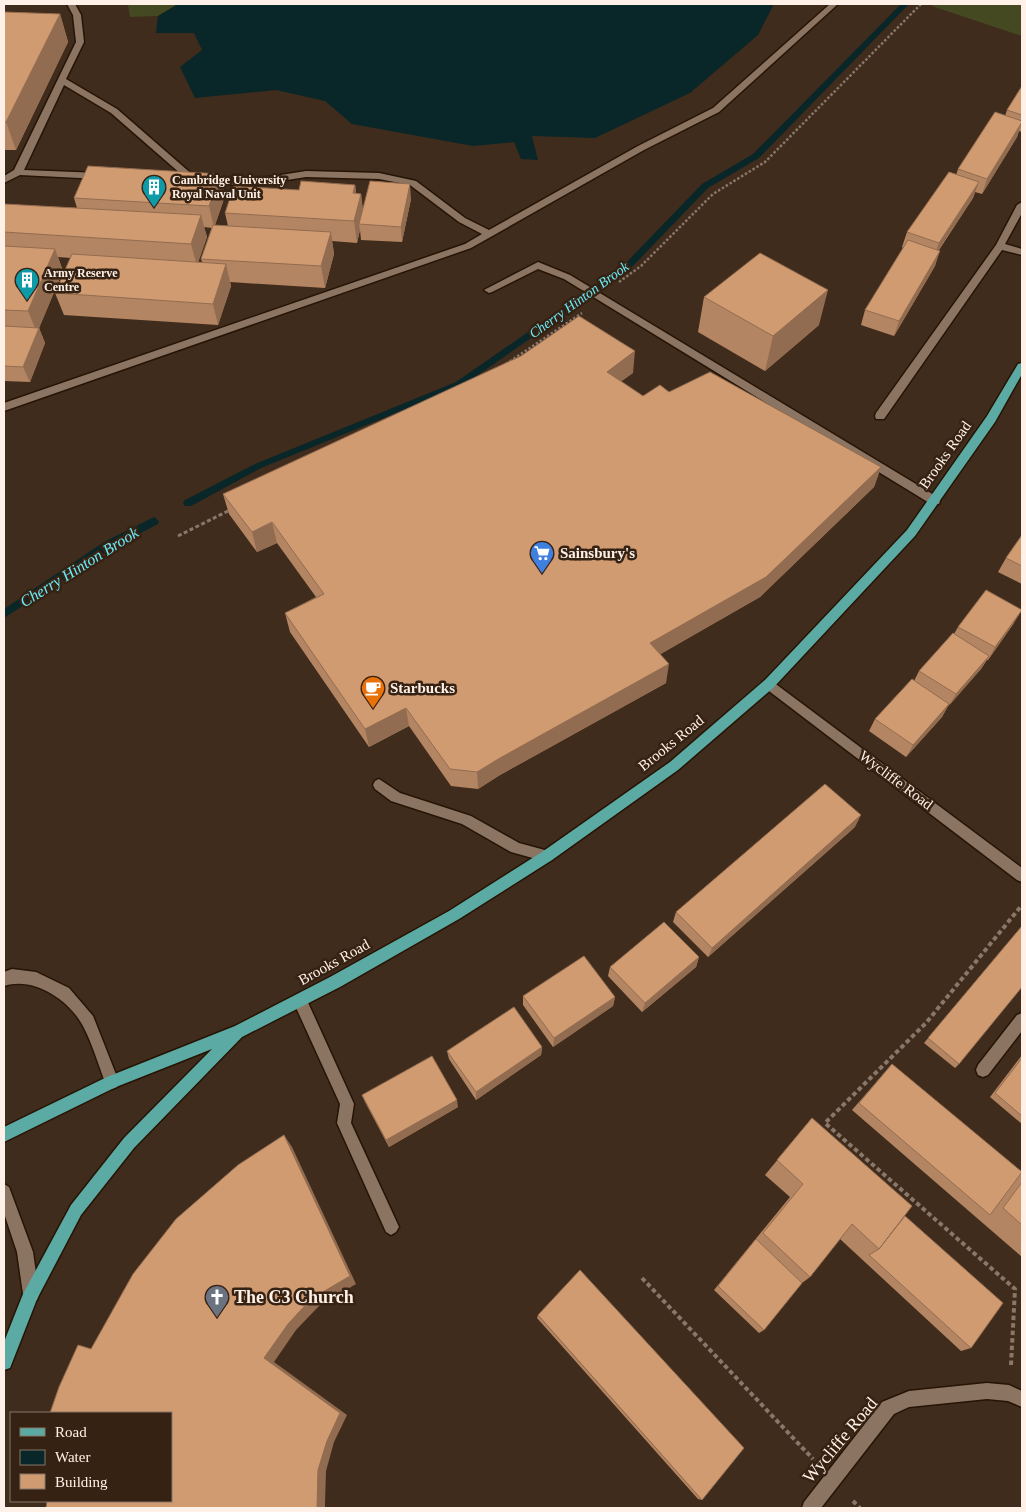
<svg xmlns="http://www.w3.org/2000/svg" width="1026" height="1512" viewBox="0 0 1026 1512" font-family="'Times New Roman',serif">
	<rect width="100%" height="100%" fill="#402c1c"/>
	<!-- green -->
	<path fill="#454922" d="M 128,4 L 178,4 L 158,16 L 130,17 Z
		M 935,4 L 1022,4 L 1022,36 L 932,6 Z"/>
	<!-- water -->
	<path fill="#092629" d="M 178,4 L 774,4 L 758,35 L 690,93 L 595,138 L 532,136 L 538,160 L 521,159 L 514,142 L 473,146 L 352,124 L 325,101 L 276,90 L 195,98 L 180,67 L 202,50 L 194,33 L 156,33 L 158,16 Z"/>
	<g fill="none" stroke-linecap="round" stroke-linejoin="round">
		<!-- stream -->
		<path fill="#092629" fill-rule="evenodd" d="M 901,4 L 909,4 L 759,158 L 708,188 L 629,270 L 462,386 L 261,468 L 191,506 L 185,506 L 183,503 L 185,500 L 255,464 L 456,382 L 623,266 L 702,184 L 753,154 Z
			M 154,517 L 159,521 L 158,524 L 112,548 L 4,618 L 4,609 L 104,542 Z"/>
		<!-- service casing -->
		<g stroke="#261405" stroke-width="3">
			<path id="service" d="M 67,4 L 75,4 L 81,15 L 84,42 L 66,79 L 117,109 L 194,176 L 249,180 L 306,171 L 379,173 L 416,181 L 465,218 L 489,230 L 638,146 L 713,108 L 830,4 L 838,4 L 719,112 L 644,150 L 471,248 L 4,411 L 4,403 L 465,244 L 482,234 L 459,222 L 410,185 L 379,179 L 306,177 L 249,186 L 189,181 L 111,113 L 64,85 L 24,170 L 100,173 L 104,176 L 100,179 L 20,175 L 4,183 L 4,176 L 14,170 L 76,42 L 73,15 Z
				M 538,262 L 570,275 L 939,498 L 940,501 L 939,504 L 931,504 L 564,279 L 538,269 L 492,292 L 489,293 L 484,290 Z
				M 379,779 L 400,793 L 471,816 L 519,843 L 552,852 L 554,856 L 552,860 L 547,862 L 511,852 L 462,824 L 391,801 L 375,789 L 373,785 L 375,781 Z
				M 12,969 L 36,972 L 69,988 L 93,1016 L 119,1082 L 117,1087 L 112,1089 L 107,1087 C 99,1067 93,1045 83,1026 C 69,1000 34,976 4,986 L 4,972 Z
				M 300,994 L 305,996 L 354,1104 L 351,1123 L 399,1227 L 396,1232 L 391,1235 L 386,1232 L 337,1123 L 340,1104 L 293,1001 L 295,996 Z
				M 1022,1013 L 1022,1031 L 988,1075 L 983,1077 L 978,1075 L 976,1070 L 978,1065 L 1017,1015 Z
				M 4,1184 L 9,1187 L 33,1252 L 39,1294 L 37,1300 L 31,1302 L 25,1300 L 23,1294 L 17,1252 L 4,1213 Z"/>
		</g>
		<!-- minor casing -->
		<g stroke="#261405" stroke-width="3">
			<path id="minor" d="M 1022,202 L 1022,213 L 1005,244 L 1022,249 L 1022,255 L 1002,250 L 884,419 L 876,419 L 875,416 L 876,413 L 996,245 L 1017,205 Z
				M 769,679 L 1022,868 L 1022,882 L 1017,880 L 765,688 L 763,684 L 765,680 Z
				M 987,1383 L 1009,1385 L 1022,1391 L 1022,1407 L 1008,1401 L 987,1399 L 909,1407 L 894,1414 L 821,1508 L 802,1508 L 804,1502 L 882,1402 L 909,1391 Z"/>
		</g>
		<!-- primary casing -->
		<g stroke="#261405" stroke-width="3">
			<path id="primary" d="M 1022,363 L 1022,374 L 995,422 L 915,536 L 773,688 L 678,770 L 552,860 L 459,919 L 340,987 L 242,1037 L 134,1148 L 81,1215 L 37,1299 L 10,1368 L 4,1370 L 4,1342 L 23,1294 L 71,1205 L 124,1138 L 212,1049 L 116,1087 L 4,1142 L 4,1127 L 107,1077 L 235,1026 L 330,977 L 449,911 L 542,852 L 670,762 L 765,680 L 907,530 L 987,416 L 1018,364 Z"/>
		</g>
		<!-- path-far2 -->
		<path stroke="#897769" stroke-width="2.5" stroke-dasharray="2.5 2" stroke-linecap="butt" d="M 619,282 L 641,266 L 713,194 L 765,162 L 921,4
			M 506,364 L 582,313"/>
		<!-- path-far1 -->
		<path stroke="#897769" stroke-width="3" stroke-dasharray="4 2.5" stroke-linecap="butt" d="M 178,536 L 232,509"/>
		<!-- path -->
		<path stroke="#897769" stroke-width="4" stroke-dasharray="4.5 3" stroke-linecap="butt" d="M 642,1278 L 813,1459
			M 1011,1365 L 1015,1289 L 825,1123 L 926,1023 L 1022,905
			M 853,1501 L 860,1508"/>
		<!-- service -->
		<use href="#service" fill="#8b7462" fill-rule="evenodd"/>
		<!-- minor -->
		<use href="#minor" fill="#8b7462" fill-rule="evenodd"/>
		<!-- primary -->
		<use href="#primary" fill="#5baba4" fill-rule="evenodd"/>
	</g>
	<!-- wall -->
	<path fill="#b48562" fill-rule="evenodd" d="M 4,12 L 60,14 L 68,42 L 16,150 L 4,150 Z
		M 1022,86 L 1022,132 L 1019,131 L 1017,137 L 982,194 L 975,192 L 973,198 L 939,250 L 935,266 L 894,336 L 861,325 L 865,310 L 903,248 L 902,247 L 907,232 L 956,175 L 958,169 L 1005,116 L 1007,110 Z
		M 220,174 L 225,196 L 215,225 L 228,226 L 225,213 L 299,190 L 355,185 L 356,193 L 361,194 L 363,210 L 411,199 L 402,242 L 361,240 L 360,230 L 357,243 L 332,241 L 334,254 L 325,288 L 230,282 L 231,286 L 218,325 L 64,315 L 55,293 L 71,258 L 58,257 L 63,271 L 39,328 L 45,343 L 30,382 L 4,381 L 4,204 L 77,208 L 74,198 ZM 204,227 L 212,228 L 201,259 L 202,262 L 198,262 L 207,237 Z
		M 704,297 L 819,325 L 765,371 L 698,332 Z
		M 633,373 L 621,381 L 643,396 L 669,392 L 881,467 L 874,487 L 760,597 L 660,654 L 666,683 L 500,775 L 478,789 L 451,786 L 409,726 L 369,747 L 290,632 L 285,613 L 316,597 L 277,543 L 257,552 L 229,514 L 223,494 Z
		M 1022,535 L 1022,584 L 998,572 L 1006,558 Z
		M 1014,623 L 988,660 L 987,660 L 981,669 L 948,706 L 942,717 L 906,757 L 869,731 L 875,719 L 914,681 L 919,671 L 954,634 L 958,627 Z
		M 855,827 L 708,957 L 673,922 L 676,912 Z
		M 1022,926 L 959,1064 L 955,1068 L 924,1043 Z
		M 699,957 L 696,967 L 642,1012 L 608,976 L 610,967 Z
		M 523,996 L 615,997 L 613,1006 L 553,1047 L 523,1005 Z
		M 542,1047 L 541,1055 L 476,1100 L 449,1059 L 447,1051 Z
		M 1022,1055 L 1022,1124 L 990,1097 Z
		M 892,1064 L 1022,1172 L 1022,1257 L 852,1110 Z
		M 362,1095 L 458,1107 L 389,1147 L 365,1102 Z
		M 812,1118 L 905,1216 L 971,1348 L 961,1351 L 840,1239 L 810,1277 L 802,1283 L 764,1330 L 759,1333 L 714,1290 L 790,1197 L 765,1175 Z
		M 538,1315 L 702,1500 L 698,1499 L 537,1318 Z"/>
	<!-- shaded-wall -->
	<path fill="#926c50" d="M 60,14 L 68,42 L 16,150 L 6,122 Z
		M 1022,122 L 1017,137 L 982,194 L 987,179 Z
		M 220,174 L 225,196 L 214,228 L 209,206 Z
		M 979,182 L 973,198 L 933,258 L 939,243 Z
		M 410,184 L 411,199 L 402,242 L 401,227 Z
		M 355,185 L 358,205 L 361,194 L 363,216 L 359,224 L 360,230 L 357,243 L 354,221 L 353,193 Z
		M 201,215 L 207,237 L 197,266 L 191,244 Z
		M 331,232 L 334,254 L 325,288 L 321,266 Z
		M 55,249 L 63,271 L 37,333 L 28,311 Z
		M 940,251 L 935,266 L 894,336 L 899,321 Z
		M 226,264 L 231,286 L 218,325 L 213,304 Z
		M 828,290 L 819,325 L 765,371 L 773,336 Z
		M 39,328 L 45,343 L 30,382 L 23,367 Z
		M 635,351 L 633,373 L 605,393 L 607,372 Z
		M 881,467 L 874,487 L 760,597 L 647,662 L 650,643 Z
		M 272,522 L 277,543 L 257,552 L 252,532 Z
		M 1022,610 L 1014,623 L 988,660 L 995,647 Z
		M 989,656 L 981,669 L 948,707 L 956,694 Z
		M 669,664 L 666,683 L 500,775 L 478,789 L 477,772 L 500,758 Z
		M 949,704 L 942,717 L 906,757 L 913,745 Z
		M 406,708 L 409,726 L 369,747 L 365,729 Z
		M 861,815 L 855,827 L 708,957 L 712,948 Z
		M 699,957 L 696,967 L 642,1012 L 645,1003 Z
		M 615,997 L 613,1006 L 553,1047 L 554,1038 Z
		M 542,1047 L 541,1055 L 476,1100 L 476,1092 Z
		M 457,1100 L 458,1107 L 389,1147 L 386,1140 Z
		M 284,1135 L 292,1147 L 356,1284 L 319,1306 L 296,1330 L 274,1362 L 347,1415 L 334,1442 L 326,1471 L 325,1503 L 325,1508 L 317,1508 L 317,1504 L 318,1470 L 327,1441 L 264,1358 Z"/>
	<!-- building -->
	<path fill="#d19b72" stroke="#926c50" d="M 4,12 L 60,14 L 6,122 L 4,122 Z
		M 1022,86 L 1022,115 L 1007,110 Z
		M 995,112 L 1022,121 L 1022,122 L 987,179 L 958,169 Z
		M 88,166 L 220,174 L 209,206 L 74,198 Z
		M 949,172 L 979,182 L 939,243 L 907,232 Z
		M 301,181 L 355,185 L 353,193 L 361,194 L 354,221 L 225,213 L 234,186 L 299,190 Z
		M 370,181 L 410,184 L 401,227 L 359,224 Z
		M 4,204 L 201,215 L 191,244 L 4,232 Z
		M 213,225 L 331,232 L 321,266 L 201,259 Z
		M 908,240 L 940,251 L 899,321 L 865,310 Z
		M 4,246 L 55,249 L 28,311 L 4,310 Z
		M 760,253 L 828,290 L 773,336 L 704,297 Z
		M 72,254 L 226,264 L 213,304 L 55,293 Z
		M 579,316 L 635,351 L 607,372 L 643,396 L 660,385 L 669,392 L 710,372 L 881,467 L 766,577 L 650,643 L 669,664 L 500,758 L 477,772 L 450,769 L 406,708 L 365,729 L 285,613 L 324,594 L 272,522 L 252,532 L 223,494 L 521,356 Z
		M 4,326 L 39,328 L 23,367 L 4,366 Z
		M 1022,535 L 1022,566 L 1006,558 Z
		M 986,590 L 1022,610 L 995,647 L 958,627 Z
		M 953,633 L 989,656 L 956,694 L 919,671 Z
		M 912,679 L 949,704 L 913,745 L 875,719 Z
		M 825,784 L 861,815 L 712,948 L 676,912 Z
		M 664,922 L 699,957 L 645,1003 L 610,967 Z
		M 1022,926 L 1022,987 L 959,1064 L 928,1038 Z
		M 584,956 L 615,997 L 554,1038 L 523,996 Z
		M 514,1007 L 542,1047 L 476,1092 L 447,1051 Z
		M 432,1056 L 457,1100 L 386,1140 L 362,1095 Z
		M 1022,1058 L 1022,1116 L 995,1093 Z
		M 892,1064 L 1022,1172 L 990,1215 L 859,1103 Z
		M 812,1118 L 912,1206 L 879,1249 L 852,1224 L 810,1277 L 763,1233 L 803,1184 L 777,1160 Z
		M 284,1135 L 350,1276 L 311,1299 L 288,1324 L 264,1358 L 340,1413 L 327,1441 L 318,1470 L 317,1508 L 46,1508 L 47,1501 L 171,1501 L 171,1413 L 50,1413 L 59,1387 L 78,1345 L 91,1349 L 133,1274 L 176,1219 L 238,1165 Z
		M 1022,1182 L 1022,1225 L 1003,1208 Z
		M 905,1216 L 1003,1303 L 971,1348 L 869,1255 L 879,1249 Z
		M 756,1239 L 802,1283 L 764,1330 L 718,1286 Z
		M 580,1270 L 744,1448 L 702,1500 L 538,1315 Z"/>
	<!-- icons -->
	<defs>
		<g id="building-pin" transform="scale(1.25)"><path d="M0 17L-7.5 6A9.5 9.5 0 1 1 7.5 6Z" fill="#0f9aa8" stroke="#362213"/><path d="M-4-6H4V6H1V3H-1V6H-4ZM-2.5-4.3h1.7v1.8h-1.7ZM.8-4.3h1.7v1.8H.8ZM-2.5-1h1.7V.8h-1.7ZM.8-1h1.7V.8H.8Z" fill="#fff"/></g>
		<g id="supermarket-pin" transform="scale(1.25)"><path d="M0 17L-7.5 6A9.5 9.5 0 1 1 7.5 6Z" fill="#3f7fe0" stroke="#362213"/><path d="M-6-5.5h2.5l.6 2H6L4.5 2H-2.5L-4.4-4H-6ZM-1.5 3.2a1.3 1.3 0 1 0 .1 0ZM3 3.2a1.3 1.3 0 1 0 .1 0Z" fill="#fff"/></g>
		<g id="cafe-pin" transform="scale(1.25)"><path d="M0 17L-7.5 6A9.5 9.5 0 1 1 7.5 6Z" fill="#e8710a" stroke="#362213"/><path d="M-5.5-4.5H6V0H3Q3 3.5 0 3.5H-2.5Q-5.5 3.5-5.5 0ZM3-3.2v2h1.7v-2ZM-6 4.5H4V6H-6Z" fill="#fff"/></g>
		<g id="church-pin" transform="scale(1.25)"><path d="M0 17L-7.5 6A9.5 9.5 0 1 1 7.5 6Z" fill="#6b7280" stroke="#362213"/><path d="M-1.2-6h2.4v3.5h3.3v2.4h-3.3V6h-2.4V-.1h-3.3v-2.4h3.3Z" fill="#fff"/></g>
	</defs>
	<g fill-rule="evenodd">
		<use href="#building-pin" x="154" y="187"/>
		<use href="#building-pin" x="27" y="280"/>
		<use href="#supermarket-pin" x="542" y="553"/>
		<use href="#cafe-pin" x="373" y="688"/>
		<use href="#church-pin" x="217" y="1297"/>
	</g>
	<g text-anchor="middle" dominant-baseline="central" stroke-width="5" stroke-linejoin="round" paint-order="stroke">
		<!-- far-poi labels -->
		<g font-size="12" font-weight="bold" fill="#fff1e7" stroke="#362213" text-anchor="start">
			<text x="172" y="180">Cambridge University<tspan x="172" dy="14">Royal Naval Unit</tspan></text>
			<text x="44" y="273">Army Reserve<tspan x="44" dy="14">Centre</tspan></text>
		</g>
		<!-- far-water labels -->
		<g font-size="14" font-style="italic" fill="#6aebf9" stroke="#362213">
			<text transform="translate(579 300) rotate(-36)">Cherry Hinton Brook</text>
		</g>
		<!-- street labels -->
		<g font-size="15" fill="#fff1e7" stroke="#362213">
			<text transform="translate(945 455) rotate(-55)">Brooks Road</text>
			<text transform="translate(671 743) rotate(-39)">Brooks Road</text>
			<text transform="translate(896 780) rotate(37)">Wycliffe Road</text>
			<text transform="translate(334 962) rotate(-29)">Brooks Road</text>
		</g>
		<!-- poi labels -->
		<g font-size="15" font-weight="bold" fill="#fff1e7" stroke="#362213" text-anchor="start">
			<text x="560" y="553">Sainsbury's</text>
			<text x="390" y="688">Starbucks</text>
		</g>
		<!-- water labels -->
		<g font-size="16" font-style="italic" fill="#6aebf9" stroke="#362213">
			<text transform="translate(79 567) rotate(-32)">Cherry Hinton Brook</text>
		</g>
		<!-- near-poi labels -->
		<g font-size="18" font-weight="bold" fill="#fff1e7" stroke="#362213" text-anchor="start">
			<text x="234" y="1297">The C3 Church</text>
		</g>
		<!-- near-street labels -->
		<g font-size="18" fill="#fff1e7" stroke="#362213">
			<text transform="translate(840 1440) rotate(-50)">Wycliffe Road</text>
		</g>
	</g>
	<!-- border -->
	<rect width="1026" height="1512" fill="none" stroke="#fff1e7" stroke-width="10"/>
	<!-- legend -->
	<rect x="10" y="1412" width="162" height="90" fill="#362213" stroke="#867568"/>
	<rect x="20" y="1428" width="25" height="8" fill="#5baba4" stroke="#867568"/>
	<text x="55" y="1437" font-size="15" fill="#fff1e7">Road</text>
	<rect x="20" y="1450" width="25" height="15" fill="#092629" stroke="#867568"/>
	<text x="55" y="1462" font-size="15" fill="#fff1e7">Water</text>
	<rect x="20" y="1474" width="25" height="15" fill="#d19b72" stroke="#867568"/>
	<text x="55" y="1487" font-size="15" fill="#fff1e7">Building</text>
</svg>
